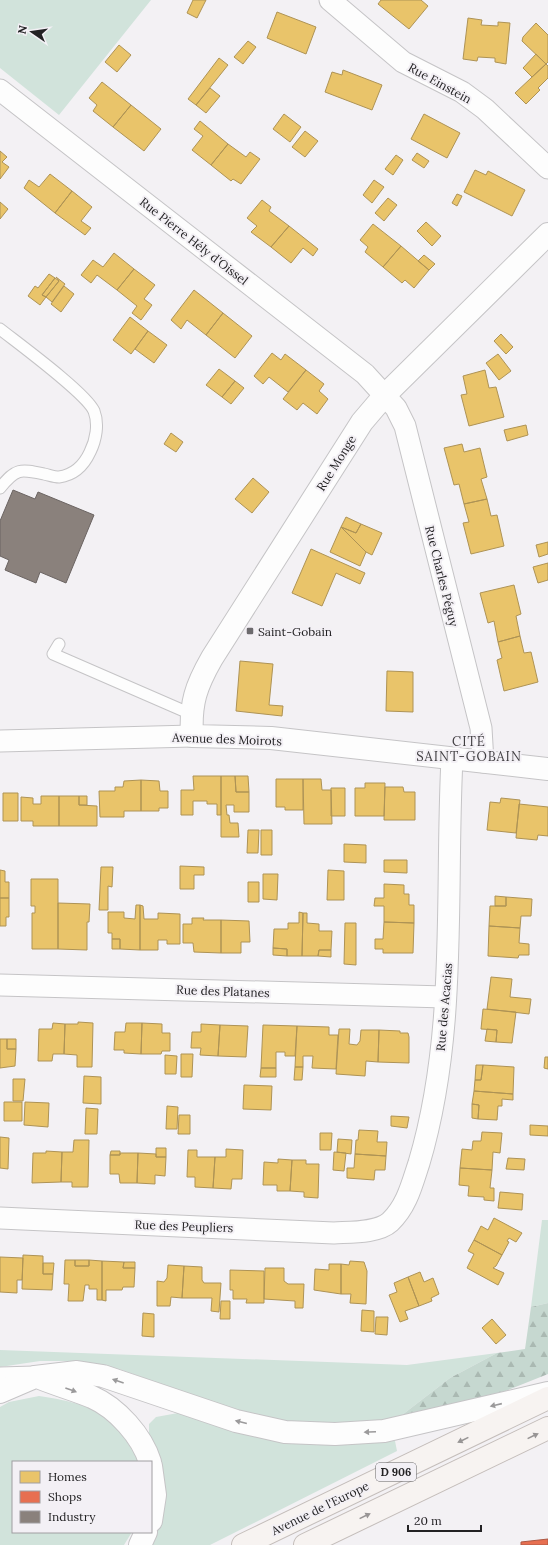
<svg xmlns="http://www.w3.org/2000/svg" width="548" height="1545" viewBox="0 0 548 1545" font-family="Lora,serif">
	<defs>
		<pattern id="forest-firs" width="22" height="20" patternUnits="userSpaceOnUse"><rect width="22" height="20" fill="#c6d8d0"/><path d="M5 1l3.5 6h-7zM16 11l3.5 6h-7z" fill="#aab9b2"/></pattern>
	</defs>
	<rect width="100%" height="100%" fill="#f3f1f4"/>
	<!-- grass -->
	<path fill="#d1e3db" d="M 0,0 L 151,0 L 59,115 L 0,68 Z
		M 542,1220 L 548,1220 L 548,1303 L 531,1307 Z
		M 0,1350 L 407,1365 L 497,1353 L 450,1378 L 393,1422 L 298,1425 L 232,1409 L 119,1369 L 70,1361 L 40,1361 L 0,1367 Z
		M 39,1396 C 92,1404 113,1412 139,1462 L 13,1462 L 13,1532 L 132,1532 L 124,1545 L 0,1545 L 0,1407 L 9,1402 Z
		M 178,1413 L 208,1421 L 335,1445 L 395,1441 L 397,1451 L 210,1545 L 147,1545 L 158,1529 L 149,1436 L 149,1424 L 156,1417 Z"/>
	<!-- forest -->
	<path fill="url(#forest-firs)" d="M 548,1303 L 548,1374 L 483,1400 L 393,1422 L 450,1378 L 497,1353 L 525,1349 L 531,1307 Z"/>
	<!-- homes -->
	<path fill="#e9c46a" stroke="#ae9355" d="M 193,0 L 206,0 L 197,18 L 187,13 Z
		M 381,0 L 421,0 L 428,6 L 409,29 L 378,4 Z
		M 277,12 L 316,27 L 306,54 L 267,38 Z
		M 468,18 L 482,20 L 481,25 L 498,26 L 498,22 L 510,23 L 506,64 L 495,62 L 495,58 L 478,57 L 477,61 L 463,59 Z
		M 536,23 L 548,35 L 548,62 L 546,64 L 522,41 L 523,37 Z
		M 248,41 L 256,47 L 243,64 L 234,57 Z
		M 119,45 L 131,55 L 117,72 L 105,62 Z
		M 536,54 L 546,64 L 532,77 L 523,68 Z
		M 219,58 L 228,65 L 196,105 L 188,99 Z
		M 546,64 L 548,66 L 548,78 L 538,88 L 540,90 L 526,104 L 515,93 Z
		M 343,70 L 382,85 L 372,110 L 325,92 L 332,72 L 342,75 Z
		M 102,82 L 131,105 L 113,127 L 93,111 L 97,105 L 89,98 Z
		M 210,88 L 220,96 L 206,113 L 196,105 Z
		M 131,105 L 161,129 L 144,151 L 113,127 Z
		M 284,114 L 301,127 L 290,142 L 273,129 Z
		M 424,114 L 460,133 L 447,158 L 411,139 Z
		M 200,121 L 228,144 L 211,165 L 192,150 L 203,136 L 194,129 Z
		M 305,131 L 318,141 L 305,157 L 292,147 Z
		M 228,144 L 246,157 L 250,152 L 260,159 L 241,184 L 233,179 L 231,181 L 211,165 Z
		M 0,151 L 7,157 L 2,162 L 9,167 L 0,179 Z
		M 417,153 L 429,161 L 424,168 L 412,160 Z
		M 396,155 L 403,160 L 393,175 L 385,169 Z
		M 475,170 L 486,175 L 488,171 L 525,190 L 512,216 L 464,192 Z
		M 50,174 L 72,191 L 55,213 L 24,188 L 29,180 L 39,187 Z
		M 374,180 L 384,187 L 372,203 L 363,195 Z
		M 72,191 L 92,207 L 81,221 L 91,228 L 85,235 L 55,213 Z
		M 457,194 L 462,196 L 457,206 L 452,203 Z
		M 388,198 L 397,205 L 384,221 L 375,213 Z
		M 262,200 L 271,207 L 269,211 L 289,226 L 271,247 L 251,232 L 257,226 L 247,218 Z
		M 0,202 L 8,209 L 0,219 Z
		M 426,222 L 441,236 L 432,246 L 417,231 Z
		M 373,224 L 401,246 L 383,267 L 365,252 L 368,247 L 360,240 Z
		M 289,226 L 318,249 L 313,256 L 303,248 L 291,263 L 271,247 Z
		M 401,246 L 429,270 L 414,288 L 405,280 L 402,283 L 383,267 Z
		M 114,253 L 134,269 L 117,290 L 97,275 L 91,283 L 81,275 L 93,260 L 103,267 Z
		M 424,255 L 435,264 L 429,270 L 418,261 Z
		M 134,269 L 155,285 L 144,299 L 152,305 L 141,320 L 132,313 L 137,306 L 117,290 Z
		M 49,274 L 55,278 L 42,295 L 46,297 L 40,305 L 28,296 L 35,286 L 38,288 Z
		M 56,277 L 65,284 L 52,302 L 46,297 L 59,281 Z
		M 55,278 L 59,281 L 46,297 L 42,295 Z
		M 64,286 L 74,294 L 61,312 L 51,304 Z
		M 194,290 L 223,313 L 206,335 L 187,320 L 181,329 L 171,320 Z
		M 223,313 L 252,336 L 235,358 L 206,335 Z
		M 130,317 L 148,331 L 131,354 L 113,340 Z
		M 148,331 L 167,345 L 154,363 L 135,349 Z
		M 501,334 L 513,347 L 506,354 L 494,341 Z
		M 272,353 L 281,360 L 285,354 L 306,370 L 288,392 L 269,377 L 263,384 L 254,376 Z
		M 498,354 L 511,371 L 499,380 L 486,363 Z
		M 219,369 L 235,381 L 222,397 L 206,385 Z
		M 306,370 L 324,384 L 319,391 L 328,399 L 317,414 L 303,403 L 297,410 L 283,399 Z
		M 485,370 L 489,388 L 496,387 L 504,417 L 469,426 L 461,395 L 467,394 L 463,376 Z
		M 235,381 L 244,388 L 231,404 L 222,397 Z
		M 526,425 L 528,435 L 507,441 L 504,430 Z
		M 171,433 L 183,442 L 176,452 L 164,444 Z
		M 462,444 L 464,452 L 480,448 L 487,477 L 481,479 L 487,499 L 464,504 L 459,484 L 454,485 L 444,448 Z
		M 253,478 L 269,492 L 252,513 L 235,499 Z
		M 487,499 L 491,516 L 497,515 L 504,546 L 471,554 L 463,523 L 469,522 L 464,504 Z
		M 346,517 L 361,524 L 356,533 L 341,527 Z
		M 361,524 L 382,533 L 372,555 L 366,552 L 341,527 L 356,533 Z
		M 341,527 L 366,552 L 360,566 L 330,552 Z
		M 548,542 L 548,554 L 539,557 L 536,545 Z
		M 311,549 L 365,573 L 360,584 L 336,573 L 322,606 L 292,593 Z
		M 548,563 L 548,580 L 538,583 L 533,567 Z
		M 514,585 L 521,614 L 516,616 L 520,636 L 498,642 L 494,621 L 488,623 L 480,593 Z
		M 520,636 L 524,653 L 531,652 L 538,682 L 504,691 L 497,660 L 502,658 L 498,642 Z
		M 240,661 L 273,664 L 269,705 L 283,706 L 282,716 L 236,711 Z
		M 387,671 L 413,672 L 413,712 L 386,711 Z
		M 193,776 L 221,776 L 221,815 L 217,815 L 217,804 L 207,804 L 207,801 L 193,801 L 193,815 L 181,815 L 181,790 L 194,790 Z
		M 221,776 L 235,776 L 236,792 L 249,792 L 249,812 L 234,812 L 234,805 L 226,805 L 227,815 L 229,815 L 230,823 L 238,823 L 239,837 L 221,837 Z
		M 235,776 L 248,776 L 249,792 L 236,792 Z
		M 276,779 L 303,779 L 303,810 L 285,810 L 285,807 L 276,807 Z
		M 303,779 L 321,779 L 322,790 L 331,790 L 332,824 L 304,824 Z
		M 141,780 L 141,811 L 124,811 L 124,817 L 100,817 L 99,791 L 115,791 L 115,787 L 123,787 L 124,781 Z
		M 141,780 L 159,781 L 160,791 L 168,791 L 168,808 L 159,808 L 159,811 L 141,811 Z
		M 365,783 L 385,783 L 384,816 L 355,816 L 355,788 L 365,788 Z
		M 385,787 L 403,787 L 404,792 L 415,792 L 415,820 L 384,820 Z
		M 331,788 L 345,788 L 345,816 L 331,816 Z
		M 3,793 L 18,793 L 18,821 L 3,821 Z
		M 41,796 L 59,796 L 59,826 L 33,826 L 33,821 L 21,821 L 21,797 L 33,798 L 33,804 L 41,804 Z
		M 59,796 L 79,796 L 79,805 L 97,806 L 97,826 L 59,826 Z
		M 79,796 L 87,796 L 87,805 L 79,805 Z
		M 501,798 L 520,800 L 516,833 L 487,830 L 490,802 L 500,803 Z
		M 519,804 L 548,807 L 548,836 L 538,835 L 537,840 L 516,838 Z
		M 248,830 L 259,830 L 258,853 L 247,853 Z
		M 261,830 L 272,830 L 272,855 L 261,855 Z
		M 344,844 L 366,845 L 366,863 L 344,862 Z
		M 384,860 L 407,860 L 407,873 L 384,872 Z
		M 180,866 L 204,867 L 204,875 L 194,875 L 194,889 L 180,889 Z
		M 101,867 L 113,867 L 112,887 L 108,886 L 108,910 L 99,910 Z
		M 0,870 L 5,871 L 5,882 L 9,882 L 9,898 L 0,898 Z
		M 328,870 L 344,871 L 344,900 L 327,900 Z
		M 263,874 L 278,874 L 277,900 L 263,899 Z
		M 31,879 L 58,879 L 58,949 L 32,949 L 32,913 L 35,913 L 35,906 L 31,906 Z
		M 248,882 L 259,882 L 259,902 L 248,902 Z
		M 384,884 L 404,885 L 404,894 L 409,894 L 409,905 L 414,905 L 414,923 L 384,922 L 384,906 L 374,906 L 375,898 L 384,898 Z
		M 495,896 L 506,897 L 506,906 L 495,906 Z
		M 506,897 L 532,899 L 531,916 L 521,916 L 520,928 L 489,926 L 490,906 L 506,906 Z
		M 0,898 L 9,898 L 9,917 L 6,917 L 6,926 L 0,926 Z
		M 58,903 L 90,904 L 89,922 L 87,922 L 87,950 L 58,949 Z
		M 136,905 L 140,905 L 140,950 L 120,949 L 120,939 L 112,939 L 112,933 L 108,933 L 108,912 L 124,912 L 124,918 L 135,919 Z
		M 140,905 L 143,906 L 144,919 L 158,919 L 158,913 L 180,914 L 180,944 L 167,944 L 167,940 L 158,940 L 158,950 L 140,950 Z
		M 299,912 L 303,913 L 302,956 L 287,956 L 287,949 L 273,948 L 274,929 L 288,929 L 288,923 L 299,923 Z
		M 303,913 L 307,913 L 307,923 L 319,924 L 319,931 L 332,931 L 331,950 L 319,950 L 318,956 L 302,956 Z
		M 192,918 L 204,918 L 203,920 L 221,920 L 221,953 L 194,952 L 193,943 L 183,943 L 183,924 L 192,924 Z
		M 221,920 L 249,921 L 250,942 L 241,942 L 241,953 L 221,953 Z
		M 384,922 L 414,923 L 413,953 L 383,953 L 383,949 L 375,949 L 375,939 L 383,939 Z
		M 345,923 L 356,923 L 356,965 L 344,964 Z
		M 489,926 L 520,928 L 519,943 L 529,944 L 529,955 L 519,955 L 518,958 L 488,956 Z
		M 112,939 L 120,939 L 120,949 L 112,949 Z
		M 273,948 L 287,949 L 287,956 L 273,955 Z
		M 319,950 L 331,950 L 331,957 L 318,956 Z
		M 491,977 L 512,979 L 510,997 L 531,999 L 529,1014 L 487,1009 Z
		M 483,1009 L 516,1012 L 512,1043 L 496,1042 L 497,1030 L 481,1029 Z
		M 78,1022 L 93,1023 L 92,1067 L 77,1067 L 77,1055 L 64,1054 L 65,1024 L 78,1024 Z
		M 53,1023 L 65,1024 L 64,1054 L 53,1054 L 52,1061 L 38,1061 L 39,1029 L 52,1029 Z
		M 126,1023 L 142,1023 L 141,1054 L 124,1053 L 124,1050 L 114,1050 L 115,1032 L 125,1032 Z
		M 142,1023 L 162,1024 L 162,1033 L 170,1033 L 170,1051 L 162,1051 L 161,1054 L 141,1054 Z
		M 201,1024 L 220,1025 L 218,1056 L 200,1055 L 201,1048 L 191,1048 L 192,1032 L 201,1032 Z
		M 220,1025 L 248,1026 L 246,1057 L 218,1056 Z
		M 263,1025 L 297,1026 L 295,1056 L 285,1056 L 285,1052 L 276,1052 L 276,1068 L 261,1068 Z
		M 297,1026 L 329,1027 L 329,1035 L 338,1035 L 336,1069 L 312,1068 L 313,1056 L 303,1056 L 303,1067 L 295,1067 Z
		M 339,1029 L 350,1029 L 349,1044 L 357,1045 L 360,1041 L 361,1030 L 379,1030 L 378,1062 L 366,1061 L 365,1076 L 336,1074 Z
		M 487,1029 L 497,1030 L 496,1042 L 485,1041 Z
		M 379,1030 L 400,1031 L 400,1033 L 408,1033 L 409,1037 L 409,1063 L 378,1062 Z
		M 0,1039 L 7,1039 L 7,1049 L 16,1049 L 15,1066 L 0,1068 Z
		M 7,1039 L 16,1039 L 16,1049 L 7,1049 Z
		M 181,1054 L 193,1054 L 192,1077 L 181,1077 Z
		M 165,1055 L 177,1056 L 176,1074 L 165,1074 Z
		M 545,1057 L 548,1057 L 548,1069 L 544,1068 Z
		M 476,1065 L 483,1065 L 481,1080 L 475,1080 Z
		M 483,1065 L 514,1067 L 513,1094 L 474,1091 L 475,1080 L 481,1080 Z
		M 295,1067 L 303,1067 L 302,1080 L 294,1080 Z
		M 261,1068 L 276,1068 L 276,1077 L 260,1077 Z
		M 84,1076 L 101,1077 L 101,1104 L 83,1103 Z
		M 13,1079 L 25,1079 L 23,1101 L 13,1101 Z
		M 244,1085 L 272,1086 L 271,1110 L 243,1109 Z
		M 474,1091 L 513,1094 L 513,1100 L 502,1099 L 502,1106 L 498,1106 L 497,1120 L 478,1119 L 479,1105 L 472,1104 Z
		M 4,1102 L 22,1102 L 22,1121 L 4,1121 Z
		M 25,1102 L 49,1103 L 48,1127 L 24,1125 Z
		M 472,1104 L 479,1105 L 478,1119 L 472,1118 Z
		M 167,1106 L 178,1107 L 177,1129 L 166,1129 Z
		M 86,1108 L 98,1109 L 97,1134 L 85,1134 Z
		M 179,1115 L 190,1115 L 190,1134 L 178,1134 Z
		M 391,1116 L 409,1117 L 407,1128 L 391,1126 Z
		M 530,1125 L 548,1126 L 548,1136 L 530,1135 Z
		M 359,1130 L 378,1131 L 377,1142 L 387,1142 L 386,1156 L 355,1154 L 356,1140 L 358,1140 Z
		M 482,1132 L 502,1133 L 500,1153 L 493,1152 L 492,1170 L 460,1168 L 462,1149 L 472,1150 L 473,1141 L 481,1141 Z
		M 320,1133 L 332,1133 L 331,1150 L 320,1150 Z
		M 0,1137 L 9,1138 L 8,1169 L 0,1168 Z
		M 338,1139 L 352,1140 L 351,1154 L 337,1152 Z
		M 74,1140 L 89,1140 L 88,1187 L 72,1187 L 72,1182 L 61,1182 L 62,1152 L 73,1152 Z
		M 156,1148 L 166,1148 L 166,1157 L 156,1157 Z
		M 226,1149 L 243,1150 L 242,1179 L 232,1179 L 231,1189 L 213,1188 L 215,1157 L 226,1157 Z
		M 188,1150 L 197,1150 L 197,1157 L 215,1157 L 213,1188 L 195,1187 L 195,1177 L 187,1177 Z
		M 46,1151 L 62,1152 L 61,1182 L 32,1183 L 33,1153 L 46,1153 Z
		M 111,1151 L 120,1151 L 120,1155 L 110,1155 Z
		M 334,1152 L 346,1153 L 344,1171 L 333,1170 Z
		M 120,1153 L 138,1153 L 137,1183 L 120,1183 L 119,1174 L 110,1174 L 110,1155 L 120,1155 Z
		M 138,1153 L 156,1154 L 156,1157 L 166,1157 L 165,1176 L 155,1175 L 155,1184 L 137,1183 Z
		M 355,1154 L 386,1156 L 385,1170 L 375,1170 L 374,1180 L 347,1178 L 347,1168 L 354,1168 Z
		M 508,1158 L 525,1159 L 524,1170 L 506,1169 Z
		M 278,1159 L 292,1160 L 290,1191 L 277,1191 L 277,1185 L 263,1185 L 264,1162 L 278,1163 Z
		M 292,1160 L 306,1160 L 306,1164 L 319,1164 L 318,1198 L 304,1197 L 304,1192 L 290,1191 Z
		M 460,1168 L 492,1170 L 490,1188 L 494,1188 L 494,1201 L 484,1200 L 484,1197 L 468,1196 L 469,1186 L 459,1185 Z
		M 500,1192 L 523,1194 L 522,1210 L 498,1208 Z
		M 494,1218 L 522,1233 L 516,1242 L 509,1238 L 507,1241 L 509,1242 L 502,1255 L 474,1240 L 481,1226 L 488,1230 Z
		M 474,1240 L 502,1255 L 496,1266 L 493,1268 L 504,1273 L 498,1285 L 467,1268 L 474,1254 L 468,1251 Z
		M 23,1255 L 43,1256 L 43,1274 L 53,1274 L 52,1290 L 22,1289 Z
		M 0,1257 L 23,1258 L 22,1280 L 17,1280 L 17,1293 L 0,1292 Z
		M 65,1260 L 75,1260 L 75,1266 L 89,1266 L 89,1260 L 102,1261 L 102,1300 L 97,1300 L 97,1289 L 89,1289 L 89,1285 L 85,1285 L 83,1301 L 68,1301 L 69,1284 L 64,1284 Z
		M 75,1260 L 89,1260 L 89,1266 L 75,1266 Z
		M 102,1261 L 124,1262 L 123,1268 L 135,1268 L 134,1287 L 123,1287 L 122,1290 L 106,1290 L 106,1301 L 102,1300 Z
		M 350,1261 L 364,1262 L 367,1271 L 366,1304 L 350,1303 L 351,1294 L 341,1294 L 341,1264 L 349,1265 Z
		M 124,1262 L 135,1262 L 135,1268 L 123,1268 Z
		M 43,1263 L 54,1263 L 53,1274 L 43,1274 Z
		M 329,1264 L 341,1264 L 341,1294 L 314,1290 L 315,1269 L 329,1270 Z
		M 168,1265 L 184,1266 L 182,1298 L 171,1297 L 170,1306 L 157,1306 L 157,1281 L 164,1282 L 167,1278 Z
		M 184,1266 L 202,1267 L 202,1280 L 204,1283 L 221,1283 L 219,1312 L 211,1311 L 212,1298 L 182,1298 Z
		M 265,1268 L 284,1268 L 284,1281 L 288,1284 L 304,1284 L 303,1308 L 295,1308 L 295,1301 L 264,1299 Z
		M 230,1270 L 264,1271 L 264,1303 L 246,1303 L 247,1299 L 233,1299 L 233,1290 L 230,1290 Z
		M 420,1272 L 424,1282 L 433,1278 L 439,1294 L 431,1298 L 432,1301 L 419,1306 L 408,1277 Z
		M 408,1277 L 419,1306 L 405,1311 L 408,1319 L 400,1322 L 389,1295 L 397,1292 L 394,1283 Z
		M 221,1301 L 230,1301 L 230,1319 L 220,1319 Z
		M 362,1310 L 374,1311 L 374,1332 L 361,1331 Z
		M 143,1313 L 154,1314 L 154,1337 L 142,1336 Z
		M 376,1317 L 388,1317 L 387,1335 L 375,1334 Z
		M 492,1319 L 506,1335 L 496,1344 L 482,1328 Z"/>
	<!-- shops -->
	<path fill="#e76f51" stroke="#ac5844" d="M 548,1539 L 548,1545 L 521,1545 L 521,1542 Z"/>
	<!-- industry -->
	<path fill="#8a817c" stroke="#6b6462" d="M 13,490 L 35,499 L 38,492 L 94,515 L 66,583 L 40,572 L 36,583 L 5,570 L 9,560 L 0,556 L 0,521 Z"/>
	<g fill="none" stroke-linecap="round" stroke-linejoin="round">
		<!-- lane casing -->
		<g stroke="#c5c4c6" stroke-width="13">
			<path id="lane" d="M 0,329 C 19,344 86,393 94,411 C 99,424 96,440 90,452 C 84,465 74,475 59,477 C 54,477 49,475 44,474 C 20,469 16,468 0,488
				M 59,644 L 53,654 L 191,714"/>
		</g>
		<!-- street casing -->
		<g stroke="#c5c4c6" stroke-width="23">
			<path id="street" d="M 330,0 L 403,62 L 462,92 L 485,109 L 548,168
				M 0,90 L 365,374 L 396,408 L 405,426 L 481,728 L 483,762
				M 0,741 L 192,736
				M 0,985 L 445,997
				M 0,1218 L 334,1233 C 350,1232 378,1233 390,1222 C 407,1206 412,1184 419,1163 C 458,1032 445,894 452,759
				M 0,1378 L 34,1377"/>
		</g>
		<!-- secondary casing -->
		<g stroke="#c5c4c6" stroke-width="24">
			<path id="secondary" d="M 548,234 L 385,395 L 362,422 L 212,658 C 196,686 190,703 192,736 L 271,738 L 548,769
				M 40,1378 C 57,1385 75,1390 92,1397 C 117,1408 142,1436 150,1462
				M 0,1392 L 35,1377 L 77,1372 L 103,1376 L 236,1421 L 285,1432 L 335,1434 L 384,1431 L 548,1393
				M 151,1466 L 155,1495 L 151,1521
				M 140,1545 L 146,1532"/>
		</g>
		<!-- primary casing -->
		<g stroke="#c4bdba" stroke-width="24">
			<path id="primary" d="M 243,1545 L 548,1398
				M 305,1545 L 548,1428"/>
		</g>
		<!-- lane -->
		<use href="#lane" stroke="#fdfdfd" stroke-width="11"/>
		<!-- street -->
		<use href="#street" stroke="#fdfdfd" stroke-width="21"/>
		<!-- secondary -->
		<use href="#secondary" stroke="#fdfdfd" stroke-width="22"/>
		<!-- primary -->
		<use href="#primary" stroke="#f7f3f1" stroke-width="22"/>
	</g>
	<!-- one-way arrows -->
	<defs><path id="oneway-solid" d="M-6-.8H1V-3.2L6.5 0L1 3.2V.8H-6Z"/></defs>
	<g fill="#9b9a9b">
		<use href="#oneway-solid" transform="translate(118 1381) rotate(-161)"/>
		<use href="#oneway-solid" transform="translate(71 1390) rotate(20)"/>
		<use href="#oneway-solid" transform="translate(496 1405) rotate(167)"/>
		<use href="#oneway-solid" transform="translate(241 1422) rotate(-166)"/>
		<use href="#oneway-solid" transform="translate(370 1432) rotate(177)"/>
	</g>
	<g fill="#989595">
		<use href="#oneway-solid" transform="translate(533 1436) rotate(-26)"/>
		<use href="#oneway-solid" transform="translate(463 1440) rotate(154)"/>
		<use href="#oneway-solid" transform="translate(365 1516) rotate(-26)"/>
	</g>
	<!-- markers -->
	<rect fill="#6c6a6d" stroke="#f3f0f5" stroke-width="1.5" x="246" y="627" width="8" height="8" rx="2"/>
	<g text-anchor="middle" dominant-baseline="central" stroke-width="4" stroke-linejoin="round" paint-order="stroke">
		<!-- shield labels -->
		<rect fill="#f3f0f5" stroke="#616063" stroke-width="1" x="376" y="1463" width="40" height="18" rx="3"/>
		<g font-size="11" font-weight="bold" fill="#232224">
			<text x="396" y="1472">D 906</text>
		</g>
		<!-- street labels -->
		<g font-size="12" fill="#232224" stroke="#f3f0f5">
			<text transform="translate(440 83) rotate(29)">Rue Einstein</text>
			<text transform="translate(194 241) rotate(38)">Rue Pierre Hély d'Oissel</text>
			<text transform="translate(336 463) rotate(-58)">Rue Monge</text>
			<text transform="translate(442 576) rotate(76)">Rue Charles Péguy</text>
			<text transform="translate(227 739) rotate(2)">Avenue des Moirots</text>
			<text transform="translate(223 991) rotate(2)">Rue des Platanes</text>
			<text transform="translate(444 1007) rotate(-85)">Rue des Acacias</text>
			<text transform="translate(184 1226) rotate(2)">Rue des Peupliers</text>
			<text transform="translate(320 1508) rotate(-26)">Avenue de l'Europe</text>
		</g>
		<!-- poi labels -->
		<g font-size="12" fill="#232224" stroke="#f3f0f5" text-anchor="start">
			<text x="258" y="631">Saint-Gobain</text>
		</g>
		<!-- neighbourhood labels -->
		<g font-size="13" letter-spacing="1" fill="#403e41" stroke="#f3f0f5">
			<text x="469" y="741">CITÉ<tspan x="469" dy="15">SAINT-GOBAIN</tspan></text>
		</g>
	</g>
	<!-- legend -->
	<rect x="12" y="1461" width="140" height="72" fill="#f3f0f5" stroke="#a09ea1"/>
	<rect x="20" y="1471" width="20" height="12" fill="#e9c46a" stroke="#a09ea1"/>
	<text x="48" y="1481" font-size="12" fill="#232224">Homes</text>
	<rect x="20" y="1491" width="20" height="12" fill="#e76f51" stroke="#a09ea1"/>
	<text x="48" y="1501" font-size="12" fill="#232224">Shops</text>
	<rect x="20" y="1511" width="20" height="12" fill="#8a817c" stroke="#a09ea1"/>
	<text x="48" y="1521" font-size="12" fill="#232224">Industry</text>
	<!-- north arrow -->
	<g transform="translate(32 32) rotate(283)" stroke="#f3f0f5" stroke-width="3" paint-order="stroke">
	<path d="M0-3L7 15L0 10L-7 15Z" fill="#232224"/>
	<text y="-6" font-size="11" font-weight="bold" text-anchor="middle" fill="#232224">N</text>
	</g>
	<!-- scale -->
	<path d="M408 1525v6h73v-6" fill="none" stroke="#232224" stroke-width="2"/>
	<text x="414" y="1525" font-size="12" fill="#232224" stroke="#f3f0f5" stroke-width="3" paint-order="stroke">20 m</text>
</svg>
